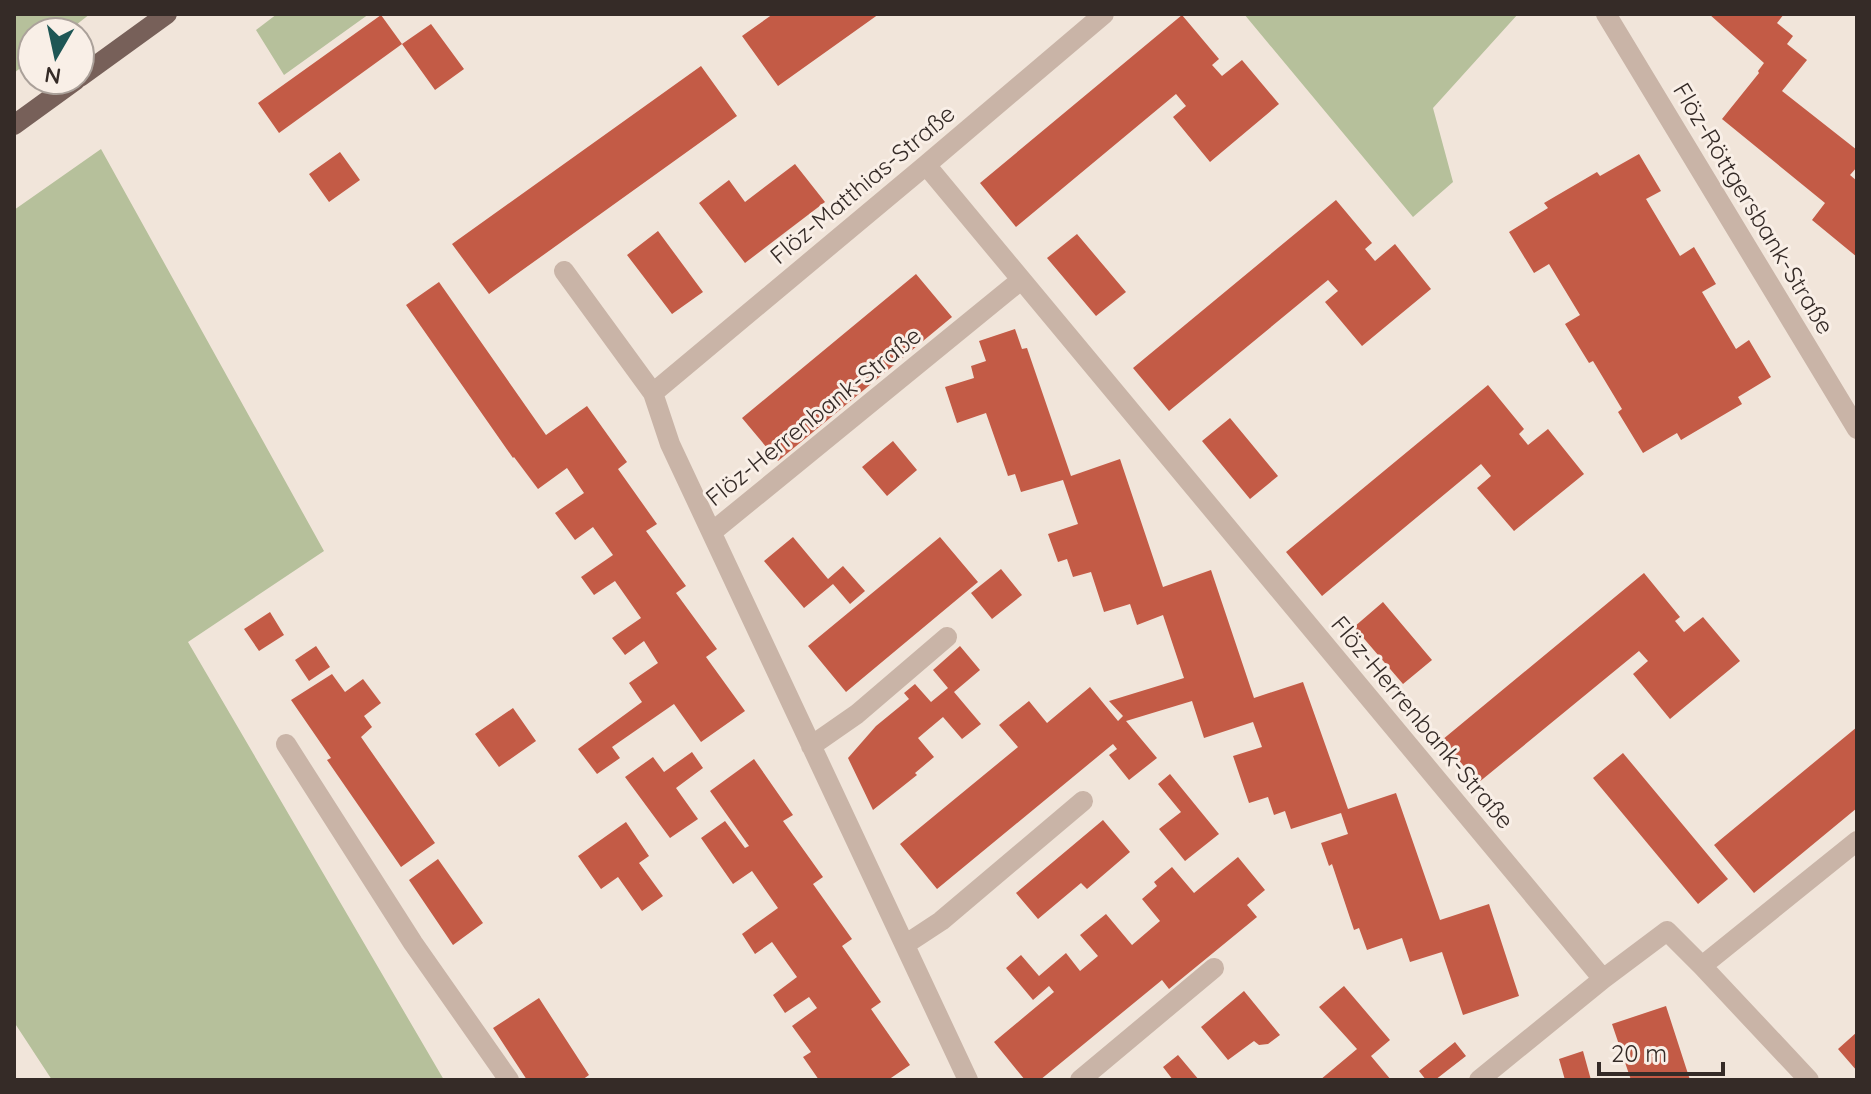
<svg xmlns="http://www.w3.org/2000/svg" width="1871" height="1094" viewBox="0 0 1871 1094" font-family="Quicksand,sans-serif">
	<rect width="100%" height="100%" fill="#f1e5da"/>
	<!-- green -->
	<path fill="#b6c09b" d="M 14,14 L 90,14 L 67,32 L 32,32 L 32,59 L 14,73 Z
		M 277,14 L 369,14 L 284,75 L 256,30 Z
		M 1244,14 L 1518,14 L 1433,108 L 1453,182 L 1413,217 Z
		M 101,149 L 324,551 L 188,642 L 444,1080 L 52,1080 L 14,1022 L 14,210 Z"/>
	<!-- building -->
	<path fill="#c35b46" d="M 773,14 L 879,14 L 778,86 L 742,36 Z
		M 1709,14 L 1784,14 L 1777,23 L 1793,36 L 1787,44 L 1807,60 L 1782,91 L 1857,150 L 1857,167 L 1850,175 L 1857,181 L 1857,257 L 1812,220 L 1825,203 L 1722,119 L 1759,73 L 1758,71 L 1764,63 Z
		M 381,15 L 402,44 L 279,133 L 258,103 Z
		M 1182,15 L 1219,59 L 1212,65 L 1222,76 L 1242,60 L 1279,104 L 1210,162 L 1173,117 L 1186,106 L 1176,94 L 1016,227 L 980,183 Z
		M 431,24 L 464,69 L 435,90 L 402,44 Z
		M 701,66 L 737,116 L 489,294 L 452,244 Z
		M 340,152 L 360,180 L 329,202 L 309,174 Z
		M 1639,154 L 1661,191 L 1646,199 L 1680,256 L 1694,247 L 1716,284 L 1702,292 L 1736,349 L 1749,340 L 1771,377 L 1738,397 L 1742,404 L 1681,440 L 1677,433 L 1643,453 L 1618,412 L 1622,409 L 1593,361 L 1589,363 L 1565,324 L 1580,315 L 1549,264 L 1534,273 L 1509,232 L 1548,208 L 1544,203 L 1597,172 L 1600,176 Z
		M 795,164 L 825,202 L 745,263 L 699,203 L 729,180 L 745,202 Z
		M 1336,200 L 1372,243 L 1365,249 L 1375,261 L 1395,244 L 1431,289 L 1362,346 L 1325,302 L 1338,291 L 1328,280 L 1169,411 L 1133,368 Z
		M 658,231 L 703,292 L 672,314 L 627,255 Z
		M 1077,234 L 1126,292 L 1096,316 L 1047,258 Z
		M 916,274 L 952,317 L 778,461 L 742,418 Z
		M 439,282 L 546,435 L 587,406 L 627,462 L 618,469 L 657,524 L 646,531 L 686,586 L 676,593 L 717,649 L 706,657 L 745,711 L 701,742 L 674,704 L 612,747 L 620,758 L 597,774 L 578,749 L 642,702 L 629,683 L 658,663 L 644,641 L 625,655 L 612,638 L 641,618 L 615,581 L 594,595 L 581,577 L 613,555 L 593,527 L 575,540 L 555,513 L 584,493 L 567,468 L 538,489 L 514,457 L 513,458 L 406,305 Z
		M 1015,329 L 1022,349 L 1027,348 L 1071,476 L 1120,459 L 1163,587 L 1211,570 L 1254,698 L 1303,682 L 1348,809 L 1396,793 L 1440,920 L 1489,904 L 1519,996 L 1463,1015 L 1442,952 L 1410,962 L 1402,938 L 1367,950 L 1359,928 L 1354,930 L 1332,864 L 1329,866 L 1321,843 L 1348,834 L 1341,813 L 1291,829 L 1285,811 L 1274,815 L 1268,797 L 1249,803 L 1233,756 L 1262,747 L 1253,722 L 1204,738 L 1192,701 L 1126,721 L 1157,758 L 1129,780 L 1109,755 L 1117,749 L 1113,744 L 937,889 L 900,844 L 1018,747 L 999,725 L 1029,701 L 1047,723 L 1090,687 L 1118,721 L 1123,716 L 1109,701 L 1184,678 L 1163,615 L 1137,625 L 1130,604 L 1104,612 L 1091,572 L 1073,577 L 1067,559 L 1058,562 L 1048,534 L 1078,524 L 1063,480 L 1021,492 L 1015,474 L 1008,476 L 986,413 L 957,423 L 945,387 L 974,378 L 971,366 L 986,361 L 979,341 Z
		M 1488,385 L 1524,429 L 1519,434 L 1528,445 L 1548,429 L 1584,474 L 1514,531 L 1477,488 L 1491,476 L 1481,464 L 1322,596 L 1286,552 Z
		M 1230,418 L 1278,476 L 1250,499 L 1202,441 Z
		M 893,441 L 917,470 L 887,496 L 862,467 Z
		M 793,537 L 828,579 L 843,566 L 865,591 L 850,604 L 833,584 L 804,608 L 764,561 Z
		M 940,537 L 978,582 L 846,692 L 808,646 Z
		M 1001,569 L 1022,595 L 992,619 L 971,593 Z
		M 1644,573 L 1680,617 L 1675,621 L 1684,632 L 1703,617 L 1740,661 L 1670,719 L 1633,674 L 1648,661 L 1639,651 L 1478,783 L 1442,740 Z
		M 1383,602 L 1432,660 L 1403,684 L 1354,627 Z
		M 270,612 L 284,635 L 259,651 L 244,629 Z
		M 316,646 L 330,667 L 309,681 L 295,660 Z
		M 960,646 L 980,670 L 954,692 L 981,724 L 962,739 L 943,717 L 918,738 L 934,757 L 915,773 L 917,775 L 873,810 L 848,758 L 876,726 L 909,699 L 904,693 L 915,684 L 931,702 L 948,688 L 933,670 Z
		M 332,674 L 345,692 L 363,679 L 381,703 L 364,716 L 372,727 L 361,737 L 435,843 L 401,867 L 327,760 L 331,758 L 291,700 Z
		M 513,708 L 536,741 L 499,767 L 475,734 Z
		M 1857,727 L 1857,808 L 1754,893 L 1714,845 Z
		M 692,752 L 703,768 L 676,788 L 698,819 L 670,838 L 625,777 L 653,757 L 664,772 Z
		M 1623,753 L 1728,879 L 1698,904 L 1593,778 Z
		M 754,759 L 793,815 L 783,821 L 823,877 L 813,884 L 852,939 L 842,946 L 881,1002 L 871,1009 L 910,1065 L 888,1080 L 819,1080 L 803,1057 L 811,1052 L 792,1026 L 817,1008 L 809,997 L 785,1013 L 773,995 L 797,977 L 772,942 L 755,954 L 742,934 L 778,908 L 752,871 L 733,884 L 701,838 L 725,821 L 745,848 L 749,846 L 710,791 Z
		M 1170,774 L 1219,834 L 1185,861 L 1159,829 L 1181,812 L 1158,784 Z
		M 1103,820 L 1130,852 L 1087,889 L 1081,883 L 1038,919 L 1016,893 Z
		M 626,822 L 649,856 L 639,863 L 663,896 L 642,911 L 618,877 L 601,889 L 578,856 Z
		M 1238,857 L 1265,890 L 1247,905 L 1257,917 L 1169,989 L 1162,980 L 1040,1080 L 1025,1080 L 994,1042 L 1054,992 L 1049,986 L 1033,1000 L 1006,968 L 1021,955 L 1039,976 L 1066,953 L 1080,971 L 1098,956 L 1080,935 L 1106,914 L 1132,945 L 1160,921 L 1142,899 L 1157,886 L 1154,882 L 1172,867 L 1194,893 Z
		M 438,859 L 483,923 L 453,945 L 409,880 Z
		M 1344,986 L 1390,1040 L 1371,1056 L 1391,1080 L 1320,1080 L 1357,1049 L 1319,1007 Z
		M 1244,991 L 1280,1035 L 1268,1044 L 1259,1045 L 1254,1041 L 1228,1060 L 1201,1027 Z
		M 539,998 L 589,1075 L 582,1080 L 527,1080 L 493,1028 Z
		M 1666,1006 L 1690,1080 L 1631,1080 L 1612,1024 Z
		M 1857,1032 L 1857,1071 L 1838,1049 Z
		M 1455,1042 L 1466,1056 L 1435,1080 L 1426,1080 L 1419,1071 Z
		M 1583,1051 L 1591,1080 L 1565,1080 L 1559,1059 Z
		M 1178,1055 L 1199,1080 L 1173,1080 L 1163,1067 Z"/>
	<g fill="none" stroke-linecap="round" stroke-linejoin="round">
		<!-- minor -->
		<path stroke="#c9b4a7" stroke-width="20" d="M 1606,14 L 1857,429
			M 926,165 L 1603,979
			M 564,271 L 653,393 L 670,444 L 968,1080
			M 653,393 L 926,165 L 1104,14
			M 712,532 L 1021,280
			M 286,744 L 413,943 L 509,1080
			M 811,746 L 857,714 L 947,637
			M 906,944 L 941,921 L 1083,801
			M 1702,966 L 1857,841
			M 1080,1080 L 1214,968
			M 1479,1080 L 1603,979 L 1667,931 L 1702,966 L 1809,1080"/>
		<!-- major -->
		<path stroke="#776059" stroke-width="20" d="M 80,77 L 167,14
			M 14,125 L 76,80"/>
	</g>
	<g text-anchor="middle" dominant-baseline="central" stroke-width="6" stroke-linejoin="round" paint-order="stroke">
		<!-- street labels -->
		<g font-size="24" fill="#352b27" stroke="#f9efe7">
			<text transform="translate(862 184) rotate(-40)">Flöz-Matthias-Straße</text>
			<text transform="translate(1754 208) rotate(59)">Flöz-Röttgersbank-Straße</text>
			<text transform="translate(813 416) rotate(-39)">Flöz-Herrenbank-Straße</text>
			<text transform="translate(1423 722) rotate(50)">Flöz-Herrenbank-Straße</text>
		</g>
	</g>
	<!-- border -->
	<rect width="1871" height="1094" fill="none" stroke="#352b27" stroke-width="32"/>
	<!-- north arrow -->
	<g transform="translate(56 56) rotate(189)"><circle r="38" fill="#f9efe7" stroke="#aba19a" stroke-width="2"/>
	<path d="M0-6L14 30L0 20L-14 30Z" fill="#1e5655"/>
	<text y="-12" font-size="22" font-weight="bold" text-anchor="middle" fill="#352b27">N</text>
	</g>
	<!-- scale -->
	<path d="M1599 1062v12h124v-12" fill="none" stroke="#352b27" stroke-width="4"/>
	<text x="1611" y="1062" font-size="24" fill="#352b27" stroke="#f9efe7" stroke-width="6" paint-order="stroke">20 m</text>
</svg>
